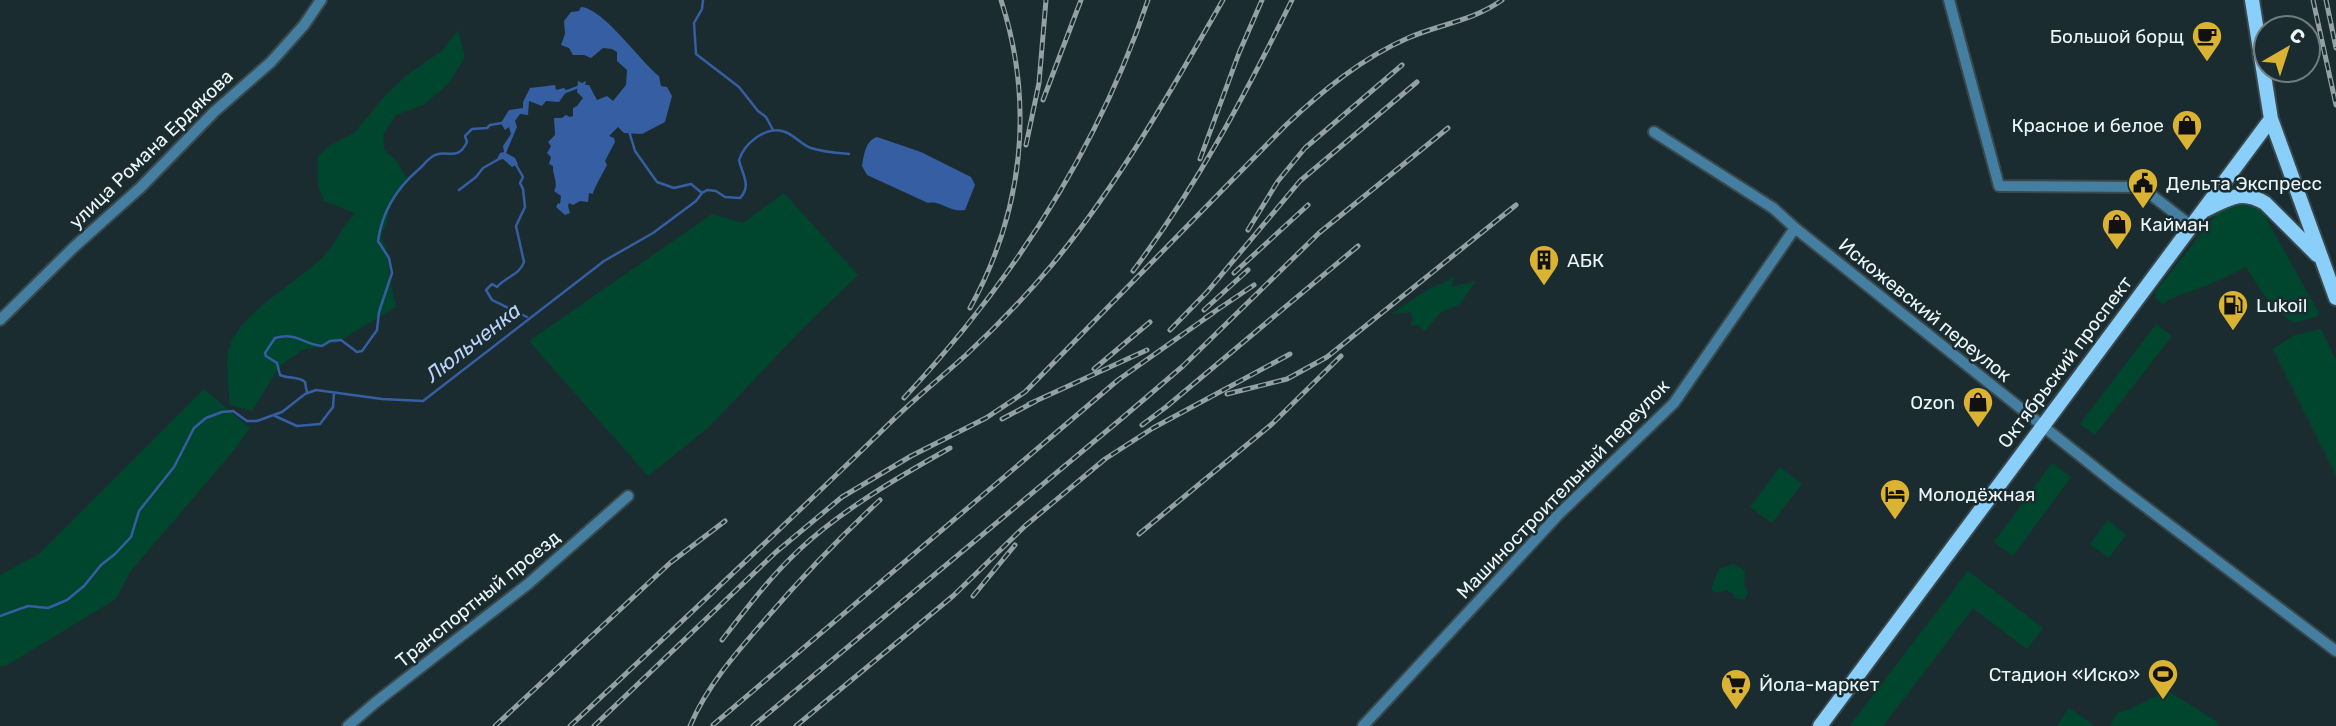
<svg xmlns="http://www.w3.org/2000/svg" width="2336" height="726" viewBox="0 0 2336 726" font-family="Rubik,sans-serif">
	<rect width="100%" height="100%" fill="#1b2c30"/>
	<!-- green -->
	<path fill="#00462e" d="M 458,30 L 465,57 L 449,83 L 425,104 L 396,115 L 383,135 L 384,150 L 397,161 L 407,179 L 389,209 L 387,222 L 381,236 L 389,258 L 389,277 L 396,307 L 336,343 L 302,350 L 280,366 L 252,411 L 230,405 C 229,389 224,359 230,345 C 243,311 298,282 323,257 C 336,243 342,226 355,213 L 324,201 L 318,185 L 318,157 L 329,146 L 354,133 L 384,97 L 407,75 L 443,50 Z
		M 784,193 L 858,275 L 803,328 L 710,426 L 648,476 L 529,341 L 712,214 L 743,223 Z
		M 2236,201 L 2254,204 L 2261,209 L 2320,315 L 2295,323 C 2273,312 2259,287 2246,267 L 2213,283 L 2170,299 L 2163,304 L 2155,298 L 2156,291 L 2218,212 Z
		M 1455,277 L 1451,287 L 1476,281 L 1460,304 L 1440,313 L 1424,332 L 1420,326 L 1410,325 L 1413,320 L 1411,312 L 1391,314 L 1427,290 Z
		M 2156,324 L 2172,336 L 2095,435 L 2080,424 Z
		M 2321,329 L 2336,360 L 2336,475 L 2273,349 L 2295,335 Z
		M 204,389 L 250,428 L 235,449 L 130,572 L 116,599 L 9,664 L 0,667 L 0,575 L 39,554 Z
		M 2052,463 L 2071,477 L 2013,556 L 1994,542 Z
		M 1780,467 L 1802,484 L 1772,523 L 1750,507 Z
		M 2108,520 L 2126,535 L 2109,558 L 2090,544 Z
		M 1734,564 L 1745,571 L 1744,584 L 1748,593 L 1744,600 L 1735,598 L 1734,594 L 1726,590 L 1716,593 L 1711,589 L 1719,569 Z
		M 1968,571 L 2043,628 L 2027,649 L 1973,608 L 1883,726 L 1854,726 L 1851,724 Z
		M 2147,678 L 2216,721 L 2219,726 L 2110,726 L 2118,712 C 2133,711 2143,700 2158,696 Z
		M 2069,708 L 2095,726 L 2057,726 Z"/>
	<!-- water -->
	<path fill="#365ea2" d="M 581,7 C 603,8 640,61 659,76 L 661,86 L 667,87 L 672,96 L 665,122 L 642,134 L 624,133 L 618,127 L 609,136 L 614,138 L 615,142 L 605,161 L 607,165 C 604,171 593,190 593,194 L 589,193 L 588,202 L 580,201 L 573,205 L 569,203 L 568,206 L 570,213 L 565,215 L 556,207 L 558,203 L 560,204 L 561,196 L 554,191 C 559,183 552,175 553,166 L 549,164 L 551,157 L 547,153 L 551,146 L 548,142 L 555,135 L 554,118 L 562,118 L 566,115 L 570,117 L 573,116 L 573,108 L 577,106 L 583,98 L 577,92 L 578,81 L 582,83 L 586,81 L 585,85 L 589,85 L 597,100 L 607,96 L 613,101 L 626,85 L 627,70 L 617,61 L 617,52 L 612,49 L 603,48 L 591,58 L 584,55 L 573,55 L 569,48 L 561,45 L 565,34 L 564,21 L 571,12 L 579,11 Z
		M 555,85 L 556,90 L 564,88 L 567,91 L 559,102 L 546,101 L 542,106 L 529,101 L 528,115 L 520,114 L 515,121 L 517,127 L 506,153 L 515,158 L 518,164 L 512,167 L 503,159 L 496,161 L 500,153 L 504,152 L 503,146 L 511,134 L 509,127 L 505,130 L 501,123 L 509,110 L 523,108 L 523,102 L 530,88 Z
		M 877,137 L 921,152 L 971,177 L 975,185 L 965,210 C 950,213 941,200 928,203 L 867,175 L 862,166 C 864,155 865,141 877,137 Z"/>
	<g fill="none" stroke-linecap="round" stroke-linejoin="round">
		<!-- stream -->
		<path stroke="#365ea2" stroke-width="2.5" d="M 703,0 L 702,9 L 694,23 L 696,54 L 739,87 L 758,111 L 766,117 L 773,130
			M 565,92 L 578,87
			M 629,131 L 635,151 L 657,182 L 674,188 L 691,184 L 702,193
			M 515,163 L 523,177 L 520,183 L 523,189 L 525,207 L 516,226 L 524,262 C 520,275 505,277 497,287 L 492,284 L 486,290 L 492,300 L 527,317
			M 459,190 L 476,177 L 483,168 L 499,159
			M 307,393 L 305,382 C 298,376 289,379 280,375 L 277,363 L 266,356 L 265,353 L 275,338 C 297,332 303,344 322,346 L 330,341 L 341,340 L 357,352 L 362,351 L 377,330 L 379,312 L 392,273 L 389,258 L 378,241 C 382,212 396,189 418,170 C 424,165 427,159 435,155 C 449,150 458,161 467,142 L 465,136 L 472,129 L 487,128 L 490,125 L 502,123
			M 275,416 L 297,426 L 320,424 L 333,407 L 334,393
			M 0,616 L 28,606 L 48,608 L 67,600 L 84,586 L 101,565 L 115,554 L 131,537 L 139,511 L 174,467 L 194,428 L 206,418 L 222,412 L 233,411 L 247,421 L 257,421 L 282,412 L 305,394 L 316,390 L 382,399 L 423,401 L 604,261 L 653,233 L 696,201 L 702,193 L 707,190 L 716,191 L 725,197 L 740,198 C 752,186 742,174 739,160 C 744,144 764,127 782,131 C 793,133 800,144 811,148 C 823,152 837,153 849,154"/>
		<!-- minor casing -->
		<g stroke="#38484c" stroke-width="14">
			<path id="minor" d="M 1949,0 L 1999,186 L 2141,187 L 2190,225
				M 1654,132 L 1773,208 L 1795,228 L 2118,486 L 2336,651
				M 0,320 L 74,247 L 141,187 L 214,112 L 271,62 L 304,25 L 321,0
				M 348,726 L 376,702 L 528,584 L 628,496
				M 1363,726 L 1558,515 L 1674,403 L 1795,228"/>
		</g>
		<!-- major casing -->
		<g stroke="#38484c" stroke-width="18">
			<path id="major" d="M 2252,0 L 2271,119 L 2336,298
				M 2203,211 C 2227,200 2240,188 2265,203 L 2317,255
				M 1820,726 L 2271,119"/>
		</g>
		<!-- minor -->
		<use href="#minor" stroke="#447ea0" stroke-width="10"/>
		<!-- major -->
		<use href="#major" stroke="#8acff9" stroke-width="14"/>
		<!-- rail casing -->
		<g stroke="#94a1a4" stroke-width="5">
			<path id="rail" d="M 2313,0 L 2336,105
				M 2326,0 L 2336,48
				M 1043,100 L 1081,0
				M 1026,145 L 1039,83 L 1046,0
				M 1200,159 L 1239,53 L 1262,0
				M 1248,230 L 1278,181 L 1305,148 L 1402,65
				M 1133,271 C 1197,186 1245,95 1292,0
				M 1234,273 L 1308,205
				M 970,308 C 1023,212 1035,105 1001,0
				M 1204,310 L 1248,270
				M 1205,318 L 1254,285
				M 1170,330 L 1207,292 L 1300,181 L 1417,82
				M 1094,369 L 1150,322
				M 1227,394 L 1287,379 L 1327,357 L 1516,205
				M 904,398 C 1011,283 1098,149 1148,0
				M 1029,404 L 1147,350
				M 1002,419 L 1036,401
				M 1142,425 L 1166,407 L 1358,246
				M 1139,534 L 1272,424 L 1341,356
				M 973,596 L 1015,545
				M 722,640 C 746,609 770,577 799,550 C 840,511 900,476 950,448
				M 713,725 L 1118,380 L 1213,313
				M 495,726 L 670,563 L 725,521
				M 570,726 C 679,624 789,522 896,417 C 919,395 944,375 967,354 C 997,326 1025,297 1051,266 C 1118,185 1171,91 1223,0
				M 594,726 L 776,552 L 842,497 L 911,456 L 986,418 L 1025,392 L 1286,125 C 1322,91 1362,58 1408,38 C 1440,24 1473,21 1502,0
				M 690,726 C 707,686 736,653 764,621 C 801,578 839,538 880,500
				M 753,726 L 1121,419 L 1183,366 L 1319,233 L 1448,128
				M 796,726 L 953,596 L 1025,526 L 1105,459 L 1153,428 L 1290,354"/>
		</g>
		<!-- rail -->
		<use href="#rail" stroke="#1b2c30" stroke-width="2.5" stroke-dasharray="8" stroke-linecap="butt"/>
	</g>
	<!-- icons -->
	<defs>
		<g id="cafe-pin" transform="scale(1.575)"><path d="M0 17L-7.5 6A9.5 9.5 0 1 1 7.5 6Z" fill="#dbb333" stroke="#1b2c30"/><path d="M-5.5-4.5H6V0H3Q3 3.5 0 3.5H-2.5Q-5.5 3.5-5.5 0ZM3-3.2v2h1.7v-2ZM-6 4.5H4V6H-6Z" fill="#111"/></g>
		<g id="shop-pin" transform="scale(1.575)"><path d="M0 17L-7.5 6A9.5 9.5 0 1 1 7.5 6Z" fill="#dbb333" stroke="#1b2c30"/><path d="M-5-2.5h2.3a2.7 3.5 0 0 1 5.4 0H5L5.5 6h-11ZM-1.5-2.5h3a1.5 2.3 0 0 0-3 0Z" fill="#111"/></g>
		<g id="civic-pin" transform="scale(1.575)"><path d="M0 17L-7.5 6A9.5 9.5 0 1 1 7.5 6Z" fill="#dbb333" stroke="#1b2c30"/><path d="M-.6-6.5H3V-4.5H.6V-3L4-1V1h2V6H-6V1h2V-1L-.6-3ZM-1.2 2.5V6h2.4V2.5Z" fill="#111"/></g>
		<g id="building-pin" transform="scale(1.575)"><path d="M0 17L-7.5 6A9.5 9.5 0 1 1 7.5 6Z" fill="#dbb333" stroke="#1b2c30"/><path d="M-4-6H4V6H1V3H-1V6H-4ZM-2.5-4.3h1.7v1.8h-1.7ZM.8-4.3h1.7v1.8H.8ZM-2.5-1h1.7V.8h-1.7ZM.8-1h1.7V.8H.8Z" fill="#111"/></g>
		<g id="fuel-pin" transform="scale(1.575)"><path d="M0 17L-7.5 6A9.5 9.5 0 1 1 7.5 6Z" fill="#dbb333" stroke="#1b2c30"/><path d="M-5.5-6h7V0h2V4h1.3V-2.5L3-4.5l.8-.8L6-3V5H2.5V1h-1V6h-7ZM-4.2-4.7v3.2H.2V-4.7Z" fill="#111"/></g>
		<g id="hotel-pin" transform="scale(1.575)"><path d="M0 17L-7.5 6A9.5 9.5 0 1 1 7.5 6Z" fill="#dbb333" stroke="#1b2c30"/><path d="M-6-4.5h1.5V1H6V5H4.5V3h-9V5H-6ZM-4 0a1.8 1.8 0 1 1 3.6 0ZM.5 0V-2.5h3Q6-2.5 6 0Z" fill="#111"/></g>
		<g id="stadium-pin" transform="scale(1.575)"><path d="M0 17L-7.5 6A9.5 9.5 0 1 1 7.5 6Z" fill="#dbb333" stroke="#1b2c30"/><path d="M0-5a6.5 5 0 1 0 0 10a6.5 5 0 1 0 0-10ZM-3.5-1.8h7v3.6h-7Z" fill="#111"/></g>
		<g id="supermarket-pin" transform="scale(1.575)"><path d="M0 17L-7.5 6A9.5 9.5 0 1 1 7.5 6Z" fill="#dbb333" stroke="#1b2c30"/><path d="M-6-5.5h2.5l.6 2H6L4.5 2H-2.5L-4.4-4H-6ZM-1.5 3.2a1.3 1.3 0 1 0 .1 0ZM3 3.2a1.3 1.3 0 1 0 .1 0Z" fill="#111"/></g>
	</defs>
	<g fill-rule="evenodd">
		<use href="#cafe-pin" x="2207" y="36"/>
		<use href="#shop-pin" x="2187" y="125"/>
		<use href="#civic-pin" x="2143" y="183"/>
		<use href="#shop-pin" x="2117" y="224"/>
		<use href="#building-pin" x="1544" y="260"/>
		<use href="#fuel-pin" x="2233" y="305"/>
		<use href="#shop-pin" x="1978" y="402"/>
		<use href="#hotel-pin" x="1895" y="494"/>
		<use href="#stadium-pin" x="2163" y="674"/>
		<use href="#supermarket-pin" x="1736" y="684"/>
	</g>
	<g text-anchor="middle" dominant-baseline="central" stroke-width="5" stroke-linejoin="round" paint-order="stroke">
		<!-- poi labels -->
		<g font-size="19" fill="#ecf6f8" stroke="#1b2c30" text-anchor="start">
			<text x="2184" y="36" text-anchor="end">Большой борщ</text>
			<text x="2164" y="125" text-anchor="end">Красное и белое</text>
			<text x="2166" y="183">Дельта Экспресс</text>
			<text x="2140" y="224">Кайман</text>
			<text x="1567" y="260">АБК</text>
			<text x="2256" y="305">Lukoil</text>
			<text x="1955" y="402" text-anchor="end">Ozon</text>
			<text x="1918" y="494">Молодёжная</text>
			<text x="2140" y="674" text-anchor="end">Стадион «Иско»</text>
			<text x="1759" y="684">Йола-маркет</text>
		</g>
		<!-- street labels -->
		<g font-size="19" fill="#ecf6f8" stroke="#1b2c30">
			<text transform="translate(151 149) rotate(-44)">улица Романа Ердякова</text>
			<text transform="translate(1925 310) rotate(39)">Искожевский переулок</text>
			<text transform="translate(2065 362) rotate(-53)">Октябрьский проспект</text>
			<text transform="translate(1563 489) rotate(-46)">Машиностроительный переулок</text>
			<text transform="translate(478 599) rotate(-39)">Транспортный проезд</text>
		</g>
		<!-- water labels -->
		<g font-size="21" font-style="italic" fill="#bad2f8" stroke="#1b2c30">
			<text transform="translate(473 342) rotate(-38)">Люльченка</text>
		</g>
	</g>
	<!-- north arrow -->
	<g transform="translate(2287 49) rotate(39)"><circle r="33" fill="#1b2c30" stroke="#6f7d80" stroke-width="2"/>
	<path d="M0-5L12 26L0 18L-12 26Z" fill="#dbb333"/>
	<text y="-10" font-size="19" font-weight="bold" text-anchor="middle" fill="#ecf6f8">С</text>
	</g>
</svg>
